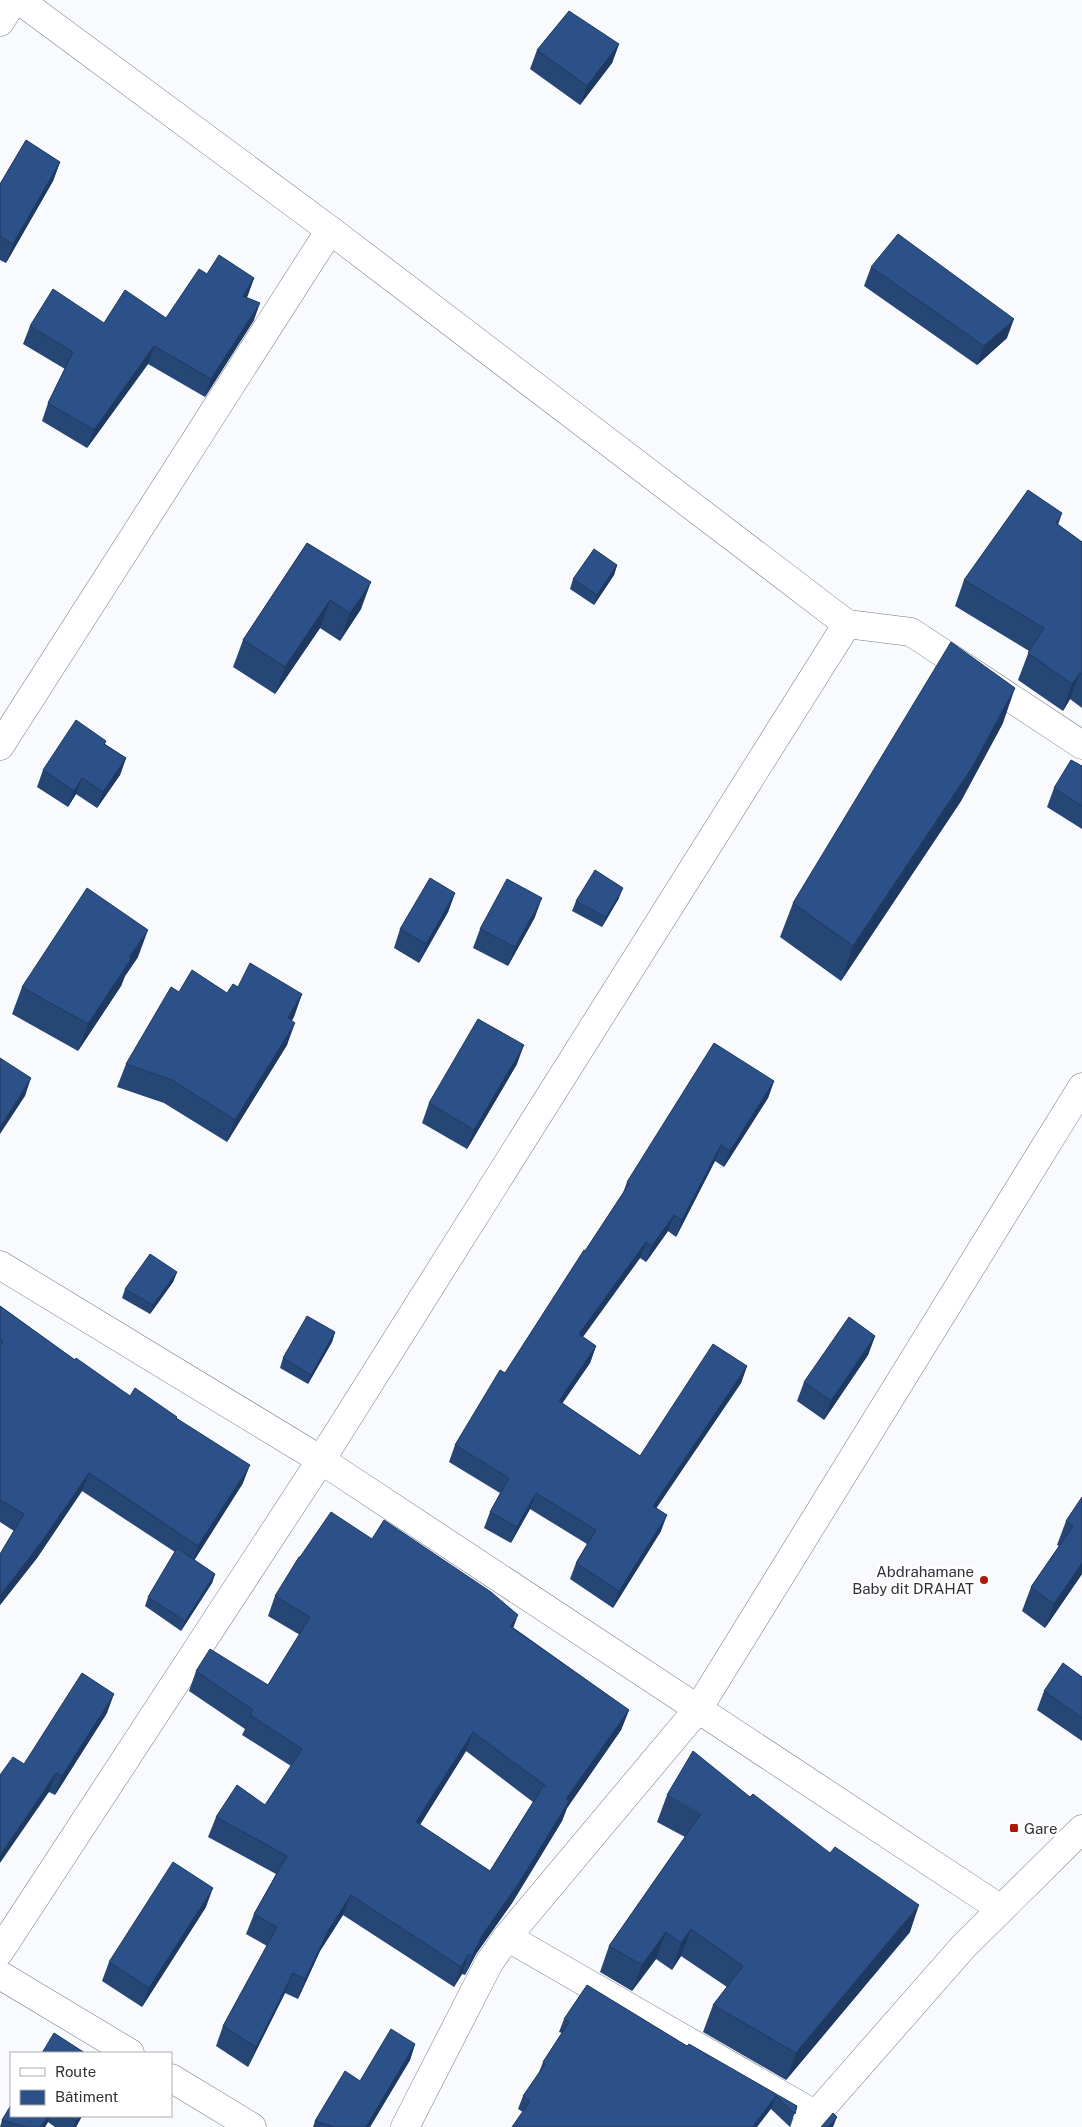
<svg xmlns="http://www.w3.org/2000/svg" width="1082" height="2127" viewBox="0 0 1082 2127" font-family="'Public Sans',sans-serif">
	<rect width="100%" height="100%" fill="#f8fafd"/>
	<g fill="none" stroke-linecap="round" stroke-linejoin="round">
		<!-- minor casing -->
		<g stroke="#727a86" stroke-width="29">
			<path id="minor" d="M 0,22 L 14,0
				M 0,746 L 330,230
				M 0,1265 L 321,1460 L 1001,1909
				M 507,1937 L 816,2115
				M 0,1975 L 130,2053
				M 171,2078 L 252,2127
				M 405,2127 L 489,1963 L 507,1937 L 698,1709 L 1082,1087
				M 805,2127 L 963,1947 L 1082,1829"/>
		</g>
		<!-- tertiary casing -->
		<g stroke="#727a86" stroke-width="29">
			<path id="tertiary" d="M 847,624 L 911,632 L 1082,745"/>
		</g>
		<!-- secondary casing -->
		<g stroke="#727a86" stroke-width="29">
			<path id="secondary" d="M 0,1951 L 321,1460 L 847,624 L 330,230 L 19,0"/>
		</g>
		<!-- minor -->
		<use href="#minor" stroke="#fff" stroke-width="28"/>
		<!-- tertiary -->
		<use href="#tertiary" stroke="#fff" stroke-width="28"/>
		<!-- secondary -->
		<use href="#secondary" stroke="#fff" stroke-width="28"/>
	</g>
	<!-- wall -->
	<path fill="#264676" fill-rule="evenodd" d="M 619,44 L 612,63 L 580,105 L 530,69 L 537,50 Z
		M 60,162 L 53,181 L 6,263 L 0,260 L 0,184 Z
		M 871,267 L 1007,338 L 977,365 L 864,286 Z
		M 207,274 L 254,278 L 247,297 L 254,320 L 205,397 L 148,364 L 87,448 L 42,421 L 48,403 L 65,369 L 23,344 L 30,326 L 104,323 L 166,318 Z
		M 1058,525 L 1082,542 L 1082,708 L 1070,699 L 1063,711 L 1018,680 L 1029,651 L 955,606 L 964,580 Z
		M 307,543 L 361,609 L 340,641 L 320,628 L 275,694 L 233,667 L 243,640 Z
		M 617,565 L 614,575 L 594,605 L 570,589 L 573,579 Z
		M 1003,723 L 961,801 L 841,981 L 780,937 L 793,903 Z
		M 106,741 L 105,744 L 126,758 L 120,775 L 97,808 L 76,794 L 68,807 L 37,787 L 43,770 Z
		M 1082,766 L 1082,829 L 1047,807 L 1054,788 Z
		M 455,893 L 448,912 L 419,963 L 394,948 L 400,929 Z
		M 619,898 L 602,927 L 572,911 L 576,901 Z
		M 535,917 L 508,966 L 473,948 L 480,929 Z
		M 138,957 L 125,976 L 121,986 L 78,1051 L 12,1014 L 22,987 Z
		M 238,987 L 302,994 L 292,1020 L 287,1045 L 227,1142 L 164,1103 L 117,1087 L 126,1064 L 179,992 L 227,993 Z
		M 517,1064 L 467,1149 L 422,1123 L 429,1103 Z
		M 774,1081 L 768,1098 L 724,1167 L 715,1161 L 676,1237 L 668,1231 L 646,1262 L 640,1258 L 583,1337 L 596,1346 L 590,1363 L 562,1403 L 640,1456 L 747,1366 L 741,1383 L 656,1508 L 661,1531 L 613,1608 L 570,1579 L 576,1563 L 587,1544 L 530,1509 L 511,1543 L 484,1528 L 490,1512 L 500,1493 L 449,1462 L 455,1445 L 505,1373 L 623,1193 L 627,1182 Z
		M 177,1272 L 173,1282 L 150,1314 L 122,1298 L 125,1289 Z
		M 0,1306 L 75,1360 L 130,1396 L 177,1417 L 177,1419 L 243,1483 L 194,1560 L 215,1574 L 212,1583 L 181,1631 L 145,1606 L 148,1597 L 175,1552 L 82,1491 L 37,1558 L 0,1605 L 0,1554 L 14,1531 L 0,1522 Z
		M 335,1332 L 332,1342 L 308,1384 L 280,1368 L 283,1358 Z
		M 875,1336 L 868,1355 L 824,1420 L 797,1401 L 804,1382 Z
		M 1082,1497 L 1082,1574 L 1045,1628 L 1022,1611 L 1031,1587 L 1059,1546 L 1057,1545 L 1066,1521 Z
		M 372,1539 L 514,1628 L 629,1710 L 621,1730 L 567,1808 L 562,1821 L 512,1903 L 476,1954 L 465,1975 L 462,1974 L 454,1987 L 343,1915 L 320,1951 L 298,1999 L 285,1993 L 248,2067 L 216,2046 L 223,2026 L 267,1946 L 246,1934 L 254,1914 L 276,1874 L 208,1837 L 216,1817 L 265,1805 L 291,1766 L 242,1735 L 245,1729 L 189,1691 L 196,1671 L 268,1685 L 300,1635 L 268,1616 L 275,1596 L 300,1557 ZM 466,1751 L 533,1802 L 490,1871 L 420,1825 Z
		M 1082,1677 L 1082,1741 L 1037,1710 L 1044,1691 Z
		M 107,1713 L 55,1795 L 49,1792 L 24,1764 Z
		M 667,1795 L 910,1932 L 786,2080 L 703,2032 L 713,2005 L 727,1987 L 681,1956 L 672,1970 L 656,1959 L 632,1991 L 600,1972 L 609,1946 L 685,1837 L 657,1822 Z
		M 206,1907 L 142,2007 L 102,1981 L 109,1962 Z
		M 564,2019 L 687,2046 L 797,2106 L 790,2127 L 771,2109 L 523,2112 L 518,2109 L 523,2096 L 538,2075 L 543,2062 L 562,2033 L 559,2032 Z
		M 415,2044 L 410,2060 L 370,2127 L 313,2127 L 315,2121 L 360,2081 Z
		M 11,2116 L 82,2116 L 76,2127 L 55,2127 L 48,2122 L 45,2127 L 0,2127 L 2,2120 Z"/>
	<!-- shaded-wall -->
	<path fill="#1f3960" d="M 619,44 L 612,63 L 580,105 L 587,86 Z
		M 60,162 L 53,181 L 6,263 L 13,244 Z
		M 254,278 L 248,295 L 237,314 L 243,296 Z
		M 260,303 L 254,320 L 205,397 L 211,379 Z
		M 1014,319 L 1007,338 L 977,365 L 984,346 Z
		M 154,346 L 148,364 L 87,448 L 94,430 Z
		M 1062,513 L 1053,540 L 1056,523 Z
		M 617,565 L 614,575 L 594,605 L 597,595 Z
		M 371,582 L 361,609 L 340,641 L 350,613 Z
		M 330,600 L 320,628 L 275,694 L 285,667 Z
		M 1080,673 L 1070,699 L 1063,711 L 1072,684 Z
		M 1015,688 L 1003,723 L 961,801 L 841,981 L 853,946 Z
		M 126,758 L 120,775 L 97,808 L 103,792 Z
		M 82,778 L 76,794 L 68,807 L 74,791 Z
		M 623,888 L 619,898 L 602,927 L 606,917 Z
		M 455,893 L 448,912 L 419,963 L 426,944 Z
		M 542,898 L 535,917 L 508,966 L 515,947 Z
		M 148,930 L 138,957 L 125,976 L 121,986 L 78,1051 L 88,1024 L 129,957 Z
		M 302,994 L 294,1017 L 280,1041 L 288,1018 Z
		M 295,1023 L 287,1045 L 227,1142 L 235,1120 Z
		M 524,1045 L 517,1064 L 467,1149 L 474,1130 Z
		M 31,1078 L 25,1096 L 0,1134 L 0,1127 Z
		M 774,1081 L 768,1098 L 724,1167 L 730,1151 Z
		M 721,1145 L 715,1161 L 676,1237 L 682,1220 Z
		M 674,1215 L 668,1231 L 646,1262 L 652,1246 Z
		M 646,1242 L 640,1258 L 573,1350 L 579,1334 Z
		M 177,1272 L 173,1282 L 150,1314 L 153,1305 Z
		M 335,1332 L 332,1342 L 308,1384 L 311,1375 Z
		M 875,1336 L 868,1355 L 824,1420 L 831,1401 Z
		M 596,1346 L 590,1363 L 553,1417 L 559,1401 Z
		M 747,1366 L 741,1383 L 647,1522 L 653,1506 Z
		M 250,1465 L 243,1483 L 192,1564 L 198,1546 Z
		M 89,1473 L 82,1491 L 37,1558 L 0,1605 L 0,1596 Z
		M 536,1493 L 530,1509 L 511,1543 L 517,1527 Z
		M 667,1515 L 661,1531 L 613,1608 L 619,1591 Z
		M 1082,1563 L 1082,1574 L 1045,1628 L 1054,1604 Z
		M 215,1574 L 212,1583 L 181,1631 L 185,1621 Z
		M 518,1615 L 511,1634 L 510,1626 Z
		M 114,1694 L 107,1713 L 55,1795 L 62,1776 Z
		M 629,1710 L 621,1730 L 567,1808 L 562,1821 L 512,1903 L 476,1954 L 465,1975 L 472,1956 L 483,1934 L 566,1799 Z
		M 473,1732 L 466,1751 L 409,1842 L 416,1822 Z
		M 56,1773 L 49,1792 L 0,1863 L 0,1855 Z
		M 213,1888 L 206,1907 L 142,2007 L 149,1988 Z
		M 351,1895 L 343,1915 L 320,1951 L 298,1999 L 305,1979 L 328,1931 Z
		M 919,1905 L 910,1932 L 786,2080 L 796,2053 Z
		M 691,1929 L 681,1956 L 672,1970 L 681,1943 Z
		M 666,1932 L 656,1959 L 632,1991 L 642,1965 Z
		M 469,1954 L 462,1974 L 454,1987 L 461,1967 Z
		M 293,1973 L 285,1993 L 248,2067 L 256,2047 Z
		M 415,2044 L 410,2060 L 370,2127 L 366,2127 Z
		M 776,2096 L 771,2109 L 757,2127 L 752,2127 Z
		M 48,2116 L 50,2116 L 48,2122 L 45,2127 L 41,2127 Z
		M 79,2116 L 82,2116 L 76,2127 L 73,2127 Z
		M 837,2117 L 833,2127 L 828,2127 Z"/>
	<!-- building -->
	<path fill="#2c5189" stroke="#1f3960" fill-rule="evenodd" d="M 569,11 L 619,44 L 587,86 L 537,50 Z
		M 26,140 L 60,162 L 13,244 L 0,236 L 0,184 Z
		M 898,234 L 1014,319 L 984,346 L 871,267 Z
		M 219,255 L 254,278 L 243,296 L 260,303 L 211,379 L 154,346 L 94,430 L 48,403 L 73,352 L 30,326 L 53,289 L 104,323 L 125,290 L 166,318 L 199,269 L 207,274 Z
		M 1028,490 L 1062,513 L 1056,523 L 1082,542 L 1082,675 L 1080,673 L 1072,684 L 1028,653 L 1044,628 L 964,580 Z
		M 307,543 L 371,582 L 350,613 L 330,600 L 285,667 L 243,640 Z
		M 594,549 L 617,565 L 597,595 L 573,579 Z
		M 951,642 L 1015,688 L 973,766 L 853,946 L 793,903 Z
		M 76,720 L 106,741 L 104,744 L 126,758 L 103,792 L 82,778 L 74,791 L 43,770 Z
		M 1071,760 L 1082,766 L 1082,806 L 1054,788 Z
		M 595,870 L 623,888 L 606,917 L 576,901 Z
		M 430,878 L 455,893 L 426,944 L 400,929 Z
		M 507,879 L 542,898 L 515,947 L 480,929 Z
		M 87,888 L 148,930 L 129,957 L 131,959 L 88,1024 L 22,987 Z
		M 250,963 L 302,994 L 288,1018 L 295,1023 L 235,1120 L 172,1080 L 126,1064 L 171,987 L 179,992 L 192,970 L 227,993 L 233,984 L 238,987 Z
		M 478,1019 L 524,1045 L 474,1130 L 429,1103 Z
		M 714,1043 L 774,1081 L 730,1151 L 721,1145 L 682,1220 L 674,1215 L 652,1246 L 646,1242 L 579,1334 L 596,1346 L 559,1401 L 640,1456 L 713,1344 L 747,1366 L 653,1506 L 667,1515 L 619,1591 L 576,1563 L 596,1530 L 536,1493 L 517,1527 L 490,1512 L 509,1478 L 455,1445 L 500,1370 L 505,1373 L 584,1250 L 585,1251 L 629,1184 L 627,1182 Z
		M 0,1058 L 31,1078 L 0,1127 Z
		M 150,1254 L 177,1272 L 153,1305 L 125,1289 Z
		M 0,1306 L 75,1360 L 76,1358 L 130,1396 L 135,1388 L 177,1417 L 176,1418 L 250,1465 L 198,1546 L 89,1473 L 43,1540 L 0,1596 L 0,1554 L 24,1514 L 0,1500 L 0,1346 L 3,1341 L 0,1339 Z
		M 307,1316 L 335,1332 L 311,1375 L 283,1358 Z
		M 849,1317 L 875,1336 L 831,1401 L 804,1382 Z
		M 1082,1497 L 1082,1563 L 1054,1604 L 1031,1587 L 1073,1526 L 1066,1521 Z
		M 331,1512 L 372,1539 L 384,1520 L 491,1592 L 518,1615 L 510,1626 L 629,1710 L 566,1799 L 569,1801 L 519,1883 L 483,1934 L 472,1956 L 469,1954 L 461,1967 L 351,1895 L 328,1931 L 305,1979 L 293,1973 L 256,2047 L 223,2026 L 277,1927 L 254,1914 L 287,1856 L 216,1817 L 237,1785 L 265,1805 L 302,1749 L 250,1715 L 253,1710 L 196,1671 L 210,1649 L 268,1685 L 310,1617 L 275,1596 L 299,1557 L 300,1557 ZM 473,1732 L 547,1787 L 544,1785 L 490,1871 L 416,1822 Z
		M 177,1548 L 215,1574 L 185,1621 L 148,1597 Z
		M 1063,1663 L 1082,1677 L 1082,1718 L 1044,1691 Z
		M 82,1673 L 114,1694 L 62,1776 L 56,1773 L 0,1855 L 0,1775 L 13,1757 L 24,1764 Z
		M 693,1751 L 750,1797 L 753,1794 L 830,1853 L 835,1847 L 919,1905 L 796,2053 L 713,2005 L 743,1966 L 691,1929 L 681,1943 L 666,1932 L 642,1965 L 609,1946 L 701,1814 L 667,1795 Z
		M 173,1862 L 213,1888 L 149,1988 L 109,1962 Z
		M 587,1985 L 687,2046 L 689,2044 L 797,2106 L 795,2114 L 776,2096 L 752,2127 L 512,2127 L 530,2101 L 523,2096 L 545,2064 L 543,2062 L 569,2022 L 564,2019 Z
		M 391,2029 L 415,2044 L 366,2127 L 334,2127 L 315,2121 L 345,2071 L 360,2081 Z
		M 54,2033 L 85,2053 L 42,2053 Z
		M 11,2105 L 11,2116 L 48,2116 L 41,2127 L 26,2127 L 2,2120 Z
		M 833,2113 L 837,2117 L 828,2127 L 821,2127 Z
		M 69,2116 L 79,2116 L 76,2121 Z"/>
	<!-- markers -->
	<g fill="#a91903" stroke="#fff" stroke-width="2">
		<circle cx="984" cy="1580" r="5"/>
		<rect x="1009" y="1823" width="10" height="10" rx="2.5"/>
	</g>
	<g text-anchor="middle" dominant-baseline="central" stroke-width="5" stroke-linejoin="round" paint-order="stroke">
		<!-- poi labels -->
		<g font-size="15" fill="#2e3136" stroke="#fff" text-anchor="end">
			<text x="974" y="1571">Abdrahamane<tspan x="974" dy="17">Baby dit DRAHAT</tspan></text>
			<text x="1024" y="1828" text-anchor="start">Gare</text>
		</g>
	</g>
	<!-- legend -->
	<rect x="10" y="2052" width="162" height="65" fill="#ffffff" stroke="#abadaf"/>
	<rect x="20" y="2068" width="25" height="8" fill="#ffffff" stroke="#abadaf"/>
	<text x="55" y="2077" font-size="15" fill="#2e3136">Route</text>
	<rect x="20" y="2090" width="25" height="15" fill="#2c5189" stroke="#abadaf"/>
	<text x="55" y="2102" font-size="15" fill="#2e3136">Bâtiment</text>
</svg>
